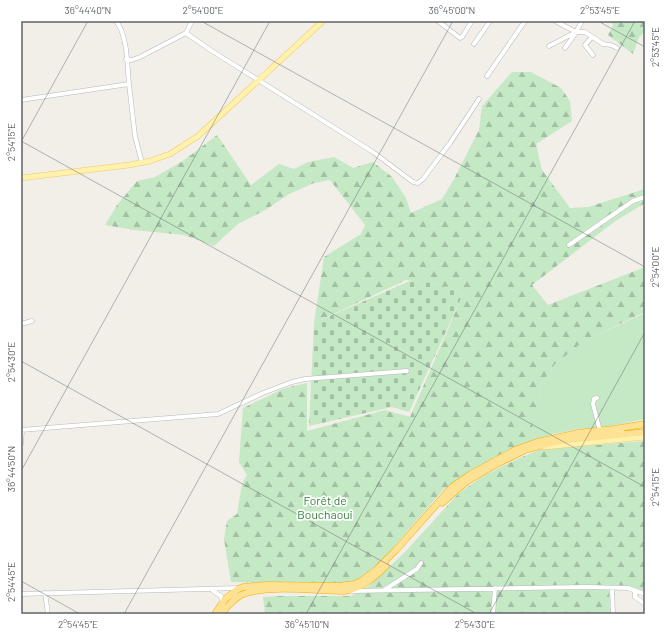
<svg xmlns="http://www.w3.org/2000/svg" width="666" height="635" viewBox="0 0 666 635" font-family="Barlow,sans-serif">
	<defs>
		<pattern id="forest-firs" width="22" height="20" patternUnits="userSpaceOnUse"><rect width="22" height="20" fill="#c5e8c5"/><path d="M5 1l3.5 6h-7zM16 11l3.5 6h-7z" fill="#a3c0a4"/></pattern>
		<pattern id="cemetery-stones" width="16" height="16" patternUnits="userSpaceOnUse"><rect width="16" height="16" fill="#c5e8c5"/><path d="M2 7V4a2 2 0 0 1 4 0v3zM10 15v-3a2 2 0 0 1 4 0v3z" fill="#a3c0a4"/></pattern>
	</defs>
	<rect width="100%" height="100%" fill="#f1efe8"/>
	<!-- grass -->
	<path fill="#c5e8c5" d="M 645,313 L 645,419 L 596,429 L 578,429 L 553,434 L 535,440 L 532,423 L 539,402 L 541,384 L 555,364 L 584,341 Z"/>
	<!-- forest -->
	<path fill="url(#forest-firs)" d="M 611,21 L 645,21 L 645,32 L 639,37 L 633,54 L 608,35 L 613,26 Z
		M 512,72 L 531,72 L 561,88 L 570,101 L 572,121 L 536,144 L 542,170 L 570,208 L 588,207 L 645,189 L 645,203 L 614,222 L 532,285 L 548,305 L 645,267 L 645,312 L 584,341 L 555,364 L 541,384 L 539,402 L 532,423 L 535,440 L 509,449 L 466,474 L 443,490 L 373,571 L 362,579 L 348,583 L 326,584 L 231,582 L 224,539 L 227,521 L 237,514 L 242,484 L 247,475 L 239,462 L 243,408 L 285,388 L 307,383 L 307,431 L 385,410 L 410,417 L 464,292 L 438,284 L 406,280 L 314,323 L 324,257 L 361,234 L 365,225 L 330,180 L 314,183 L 289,194 L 267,209 L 238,224 L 214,246 L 184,235 L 134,230 L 105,225 L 117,205 L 137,181 L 155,177 L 183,161 L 217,135 L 251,185 L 279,164 L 294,169 L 308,162 L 334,157 L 353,168 L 373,162 L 392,177 L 406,198 L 411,213 L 442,199 L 454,179 L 479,130 L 482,106 Z
		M 645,441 L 645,573 L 643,591 L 630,586 L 609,585 L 610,614 L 265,614 L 263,597 L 278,596 L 351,596 L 369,586 L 405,552 L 459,493 L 485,475 L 517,459 L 537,451 L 547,449 Z"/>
	<!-- cemetery -->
	<path fill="url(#cemetery-stones)" d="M 412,280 L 438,284 L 464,292 L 409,412 L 392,407 L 309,426 L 314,323 Z"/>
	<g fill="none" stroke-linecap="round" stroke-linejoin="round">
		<!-- minor casing -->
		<g stroke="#b5b8bc" stroke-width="5">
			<path id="minor" d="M 116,21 C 128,36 127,65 129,84
				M 192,21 L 186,33 L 212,51 L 373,152 L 413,182 L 418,183 L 423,179 L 450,143 L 479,99
				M 438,21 L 460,38 L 462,37 L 472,21
				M 555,21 L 576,32 L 585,32 L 603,44 L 611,45 L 617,48
				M 592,37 L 585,45 L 593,55
				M 474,44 L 490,21
				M 549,46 L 576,32 L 582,21
				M 565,48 L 575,34
				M 126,59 L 132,60 L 140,57 L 186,33
				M 487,76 L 525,21
				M 21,100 L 129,84 L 135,136 L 142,163
				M 569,245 L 633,201 L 645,197
				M 21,324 L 32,321
				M 597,398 L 594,399 L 593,404 L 600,431
				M 21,430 L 218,414 L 263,393 L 292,382 L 305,379 L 407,371
				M 21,444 L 22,430
				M 612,588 L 613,614
				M 384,590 L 417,569 L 421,563
				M 213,591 L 221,596 L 222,603
				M 352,591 L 586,587 L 628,588 L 645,594
				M 635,591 L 635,597 L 645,604
				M 45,593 L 48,614
				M 21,594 L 239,588
				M 493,614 L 495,588"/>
		</g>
		<!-- major casing -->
		<g stroke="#f2c960" stroke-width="6">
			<path id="major" d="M 21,178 L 129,165 L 150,161 L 170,154 L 198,136 L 323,21
				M 602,433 L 622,432
				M 544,447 L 645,437"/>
		</g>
		<!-- highway casing -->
		<g stroke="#f9ab00" stroke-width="7">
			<path id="highway" d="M 442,503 L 466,482 L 493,466 L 525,450 L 559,441 L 645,432
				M 215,614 L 225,599 L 238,589 L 243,587 L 266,585 L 339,586 L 355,584 L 361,581 L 376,570 L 396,550 L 452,487 L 471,474 L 515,450 L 537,442 L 578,433 L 614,429 L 645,424
				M 221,614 C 227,607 233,599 241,595 C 265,584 317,591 345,591 C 363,587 373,579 386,566"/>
		</g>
		<!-- minor -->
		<use href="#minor" stroke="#fff" stroke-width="4"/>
		<!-- major -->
		<use href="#major" stroke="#fff2af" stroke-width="5"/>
		<!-- highway -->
		<use href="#highway" stroke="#fde293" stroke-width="6"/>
	</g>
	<!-- ticks -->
	<path fill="none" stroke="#5f6368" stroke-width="1" stroke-opacity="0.45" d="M 201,21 L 645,267M 598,21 L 645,47M 21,141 L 645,487M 21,142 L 88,21M 21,361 L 477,614M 21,471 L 270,21M 21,581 L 80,614M 124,614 L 453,21M 306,614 L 635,21M 489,614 L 645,332"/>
	<g text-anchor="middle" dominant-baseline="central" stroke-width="3.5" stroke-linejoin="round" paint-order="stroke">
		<!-- park labels -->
		<g font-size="12" fill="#348238" stroke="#fff">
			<text x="325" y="500">Forêt de<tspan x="325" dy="14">Bouchaoui</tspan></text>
		</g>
	</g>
	<!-- border -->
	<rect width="666" height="635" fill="none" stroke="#ffffff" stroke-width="44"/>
	<rect x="22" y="22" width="622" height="591" fill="none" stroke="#5f6368" stroke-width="1.5"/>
	<g font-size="10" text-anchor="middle" fill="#5f6368">
		<text x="88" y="14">36°44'40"N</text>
		<text x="203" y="14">2°54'00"E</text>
		<text x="452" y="14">36°45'00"N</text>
		<text x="600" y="14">2°53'45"E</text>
		<text transform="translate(655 47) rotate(-90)" y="4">2°53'45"E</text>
		<text transform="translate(11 142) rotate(-90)" y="4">2°54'15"E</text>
		<text transform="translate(655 267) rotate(-90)" y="4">2°54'00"E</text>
		<text transform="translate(11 362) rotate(-90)" y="4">2°54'30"E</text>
		<text transform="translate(11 469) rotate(-90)" y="4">36°44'50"N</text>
		<text transform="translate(655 487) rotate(-90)" y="4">2°54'15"E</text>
		<text transform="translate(11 582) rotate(-90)" y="4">2°54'45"E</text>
		<text x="78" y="628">2°54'45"E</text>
		<text x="307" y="628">36°45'10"N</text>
		<text x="475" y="628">2°54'30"E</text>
	</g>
</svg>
